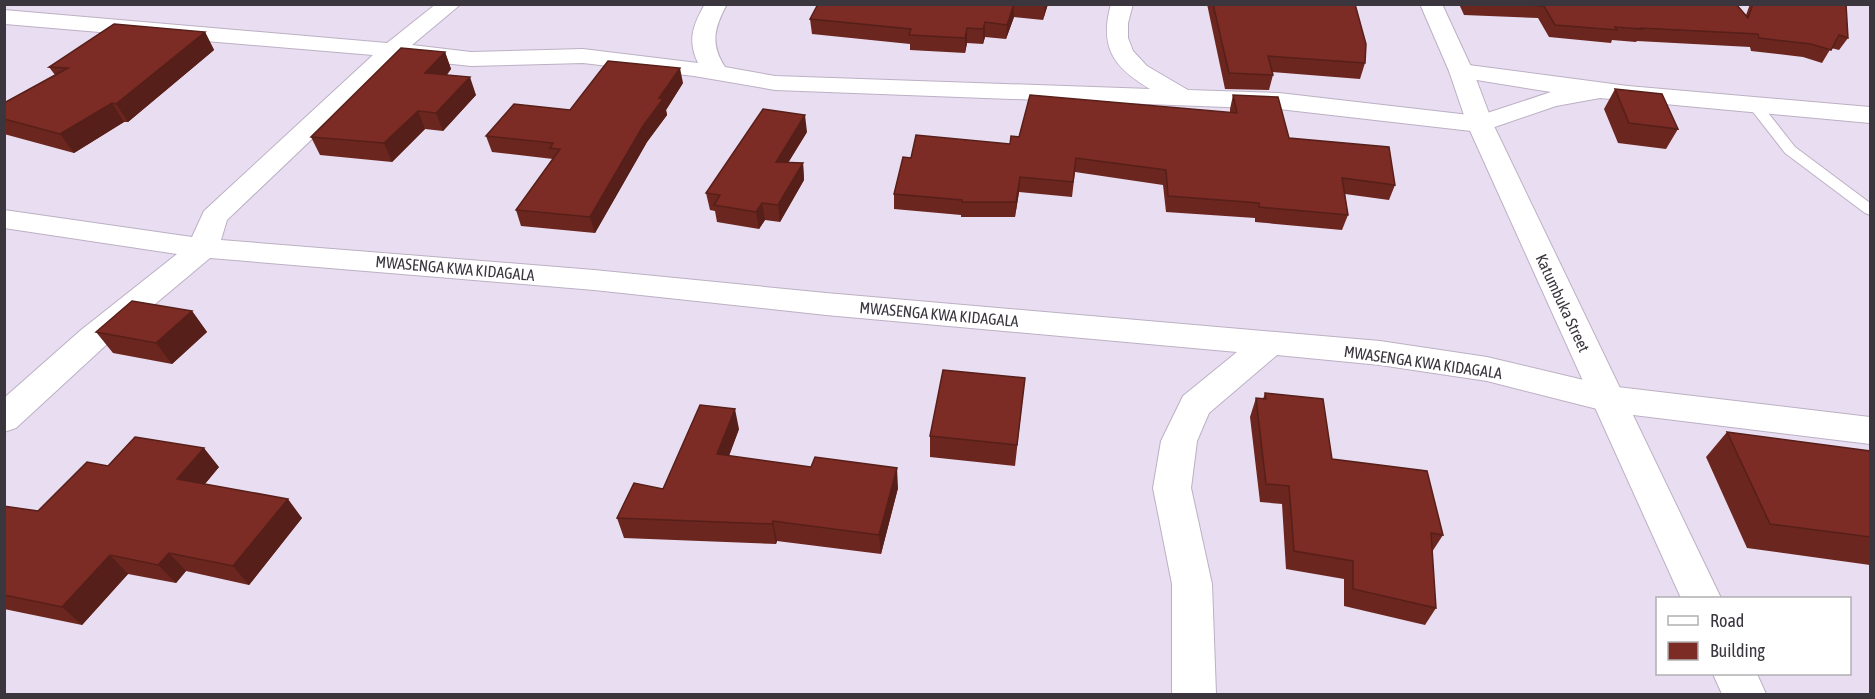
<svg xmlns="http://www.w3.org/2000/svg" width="1875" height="699" viewBox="0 0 1875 699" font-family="'Asap Condensed',sans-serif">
	<rect width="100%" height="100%" fill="#e9ddf1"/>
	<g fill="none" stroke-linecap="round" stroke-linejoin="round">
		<!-- service casing -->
		<g stroke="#bcb0c4" stroke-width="2">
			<path id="service" d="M 1753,99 L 1758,100 L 1795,147 L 1870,203 L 1870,215 L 1865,213 L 1785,153 L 1746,103 Z"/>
		</g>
		<!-- minor casing -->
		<g stroke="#bcb0c4" stroke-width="2">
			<path id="minor" d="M 436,4 L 461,4 L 412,45 L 471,52 L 583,49 L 698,63 C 687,40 693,25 705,4 L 727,4 C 714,28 710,44 725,67 L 775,76 L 1150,89 C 1113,67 1099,47 1111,4 L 1133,4 L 1128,23 L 1128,38 L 1133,51 L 1147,66 L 1188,90 L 1279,93 L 1478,116 L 1551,92 L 1452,76 L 1449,71 L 1452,66 L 1461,64 L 1628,86 L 1870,107 L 1870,123 L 1600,98 L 1556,106 L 1480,132 L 1279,109 L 775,90 L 694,76 L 583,63 L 471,66 L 397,58 L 227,220 L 221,240 L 594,270 L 826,293 L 1380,341 L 1487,357 L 1609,386 L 1870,417 L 1870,444 L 1609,412 L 1487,381 L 1380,365 L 1277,355 L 1209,413 L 1197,441 L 1191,488 L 1212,584 L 1216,694 L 1172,694 L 1172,584 L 1153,488 L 1161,441 L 1183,396 L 1237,352 L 826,315 L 594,290 L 210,258 L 105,346 L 16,428 L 4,432 L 4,398 L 81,330 L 177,254 L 4,228 L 4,210 L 192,237 L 204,211 L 373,55 L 5,24 L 4,10 L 387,43 Z"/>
		</g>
		<!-- secondary casing -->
		<g stroke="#bcb0c4" stroke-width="2">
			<path id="secondary" d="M 1420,4 L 1442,4 L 1473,71 L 1493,124 L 1721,598 L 1681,598 L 1467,124 L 1449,71 Z
				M 1713,674 L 1757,674 L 1766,694 L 1722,694 Z"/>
		</g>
		<!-- service -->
		<use href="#service" fill="#fff" fill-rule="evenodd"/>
		<!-- minor -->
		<use href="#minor" fill="#fff" fill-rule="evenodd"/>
		<!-- secondary -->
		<use href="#secondary" fill="#fff" fill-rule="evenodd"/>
	</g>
	<!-- wall -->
	<path fill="#6b261f" d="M 818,4 L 1048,4 L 1043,20 L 1014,17 L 1006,39 L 985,37 L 983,44 L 967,43 L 965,53 L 910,50 L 910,44 L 812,34 L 810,19 Z
		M 1207,4 L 1355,4 L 1365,63 L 1360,79 L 1272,72 L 1273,75 L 1269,90 L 1225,89 Z
		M 1459,4 L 1736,4 L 1746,15 L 1750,4 L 1846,4 L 1848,38 L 1839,50 L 1831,48 L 1822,63 L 1803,57 L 1751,51 L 1750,47 L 1637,41 L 1636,42 L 1612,40 L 1611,43 L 1549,37 L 1538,18 L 1464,15 Z
		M 205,32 L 214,50 L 128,122 L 124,122 L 74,153 L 4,134 L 4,103 L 55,75 L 49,67 Z
		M 445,52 L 451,69 L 447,75 L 476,95 L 443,131 L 425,129 L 392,162 L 320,155 L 311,137 Z
		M 683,83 L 666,110 L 667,115 L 647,142 L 595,233 L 521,226 L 516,210 L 553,159 L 492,152 L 486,136 L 570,110 Z
		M 1615,89 L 1678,129 L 1666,149 L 1618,143 L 1604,109 Z
		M 1233,95 L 1289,138 L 1395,185 L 1389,200 L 1345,194 L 1348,215 L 1342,230 L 1255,222 L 1255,218 L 1166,212 L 1163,185 L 1075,172 L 1072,197 L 1019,192 L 1015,217 L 961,217 L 961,215 L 894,209 L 894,194 L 911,158 L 1010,144 L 1019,137 L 1230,113 L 1230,109 Z
		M 807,132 L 788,163 L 803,163 L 804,180 L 780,222 L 765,220 L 759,229 L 717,222 L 715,211 L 710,210 L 706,193 Z
		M 192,311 L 207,332 L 172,364 L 113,353 L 96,332 Z
		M 1025,378 L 1015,466 L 930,457 L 930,436 Z
		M 1265,393 L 1332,459 L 1443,535 L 1432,552 L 1436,608 L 1425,625 L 1344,606 L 1344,579 L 1286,569 L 1282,504 L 1260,502 L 1250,417 L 1256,398 L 1263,399 Z
		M 739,429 L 729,456 L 898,488 L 881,554 L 777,541 L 776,544 L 624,538 L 617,518 L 663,489 Z
		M 1727,432 L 1870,451 L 1870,565 L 1747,548 L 1706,457 Z
		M 108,466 L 219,467 L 205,484 L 302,518 L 249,585 L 186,571 L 176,583 L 128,574 L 82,625 L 4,609 L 4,506 L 38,511 Z"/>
	<!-- shaded-wall -->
	<path fill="#571f19" d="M 1014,4 L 1014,17 L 1006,39 L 1007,25 Z
		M 1045,4 L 1048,4 L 1043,20 Z
		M 985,22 L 985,37 L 983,44 L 983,29 Z
		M 967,28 L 967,43 L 965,53 L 965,38 Z
		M 205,32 L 214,50 L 128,122 L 116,104 Z
		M 445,52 L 451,69 L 432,91 L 425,73 Z
		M 680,68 L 683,83 L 666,110 L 667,115 L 647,142 L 595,233 L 590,217 L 659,98 Z
		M 470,77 L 476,95 L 443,131 L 436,113 Z
		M 112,103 L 124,122 L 74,153 L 60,134 Z
		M 418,111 L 425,129 L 392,162 L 384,143 Z
		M 805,115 L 807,132 L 778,179 L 776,162 Z
		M 803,163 L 804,180 L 780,222 L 778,205 Z
		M 1020,177 L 1019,192 L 1015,217 L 1016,202 Z
		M 762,203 L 765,220 L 759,229 L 756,212 Z
		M 192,311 L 207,332 L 172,364 L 156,343 Z
		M 735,409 L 739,429 L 722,474 L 717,454 Z
		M 204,448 L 219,467 L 193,498 L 177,479 Z
		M 897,468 L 898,488 L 881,554 L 879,535 Z
		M 288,499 L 302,518 L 249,585 L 233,566 Z
		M 773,521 L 777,541 L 776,544 L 772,524 Z
		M 169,553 L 186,571 L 176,583 L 158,565 Z
		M 110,555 L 128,574 L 82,625 L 62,607 Z"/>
	<!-- building -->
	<path fill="#7c2c24" stroke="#571f19" stroke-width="1.5" d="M 818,4 L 1014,4 L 1007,25 L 985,22 L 983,29 L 967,28 L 965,38 L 909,35 L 911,29 L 810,19 Z
		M 1213,4 L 1355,4 L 1366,44 L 1365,63 L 1268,56 L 1273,75 L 1229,73 Z
		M 1514,4 L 1736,4 L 1748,18 L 1753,4 L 1846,4 L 1848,38 L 1839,35 L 1831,50 L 1811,44 L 1759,38 L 1758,34 L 1641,28 L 1642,29 L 1615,27 L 1617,30 L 1555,25 L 1544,6 Z
		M 114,24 L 205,32 L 116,104 L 112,103 L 60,134 L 4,119 L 4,103 L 68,68 L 49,67 Z
		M 401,48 L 445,52 L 425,73 L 470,77 L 436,113 L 418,111 L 384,143 L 311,137 Z
		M 608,61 L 680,68 L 659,98 L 663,99 L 643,126 L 590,217 L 516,210 L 560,149 L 550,148 L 553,143 L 486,136 L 514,104 L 570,110 Z
		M 1615,89 L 1662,94 L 1678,129 L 1629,123 Z
		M 1030,95 L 1237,113 L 1233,95 L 1278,97 L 1289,138 L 1389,147 L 1395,185 L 1342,178 L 1348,215 L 1259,207 L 1259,203 L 1168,196 L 1166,170 L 1076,158 L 1073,182 L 1020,177 L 1016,202 L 962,202 L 962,200 L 894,194 L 903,157 L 911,158 L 916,135 L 1010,144 L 1011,136 L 1019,137 Z
		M 763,109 L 805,115 L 776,162 L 803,163 L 778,205 L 762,203 L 756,212 L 714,205 L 720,195 L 706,193 Z
		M 132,301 L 192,311 L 156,343 L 96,332 Z
		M 943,370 L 1025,378 L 1017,445 L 930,436 Z
		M 1265,393 L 1323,399 L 1332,459 L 1427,471 L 1443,535 L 1431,533 L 1436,608 L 1353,589 L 1353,561 L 1294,551 L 1289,486 L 1266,484 L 1256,398 L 1266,399 Z
		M 700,405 L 735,409 L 717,454 L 811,467 L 815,457 L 897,468 L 879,535 L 773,521 L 772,524 L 617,518 L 634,483 L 663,489 Z
		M 1727,432 L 1870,451 L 1870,537 L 1770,524 Z
		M 135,437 L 204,448 L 177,479 L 288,499 L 233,566 L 169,553 L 158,565 L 110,555 L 62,607 L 4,595 L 4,506 L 38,511 L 87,462 L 108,466 Z"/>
	<g text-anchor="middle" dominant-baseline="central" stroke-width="6" stroke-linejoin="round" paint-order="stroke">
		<!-- street labels -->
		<g font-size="16" fill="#3b363e" stroke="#fff">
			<text transform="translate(455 268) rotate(5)">MWASENGA KWA KIDAGALA</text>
			<text transform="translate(1563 303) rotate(65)">Katumbuka Street</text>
			<text transform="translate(939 314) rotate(5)">MWASENGA KWA KIDAGALA</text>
			<text transform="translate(1423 362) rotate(8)">MWASENGA KWA KIDAGALA</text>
		</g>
	</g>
	<!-- border -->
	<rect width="1875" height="699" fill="none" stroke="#3b363e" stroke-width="12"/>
	<!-- legend -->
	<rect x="1656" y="597" width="195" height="78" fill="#ffffff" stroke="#b1afb2" stroke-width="1.5"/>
	<rect x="1668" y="616" width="30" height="9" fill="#ffffff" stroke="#b1afb2" stroke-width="1.5"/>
	<text x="1710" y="627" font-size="18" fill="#3b363e">Road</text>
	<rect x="1668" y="642" width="30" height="18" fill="#7c2c24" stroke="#b1afb2" stroke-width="1.5"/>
	<text x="1710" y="657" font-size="18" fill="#3b363e">Building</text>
</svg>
